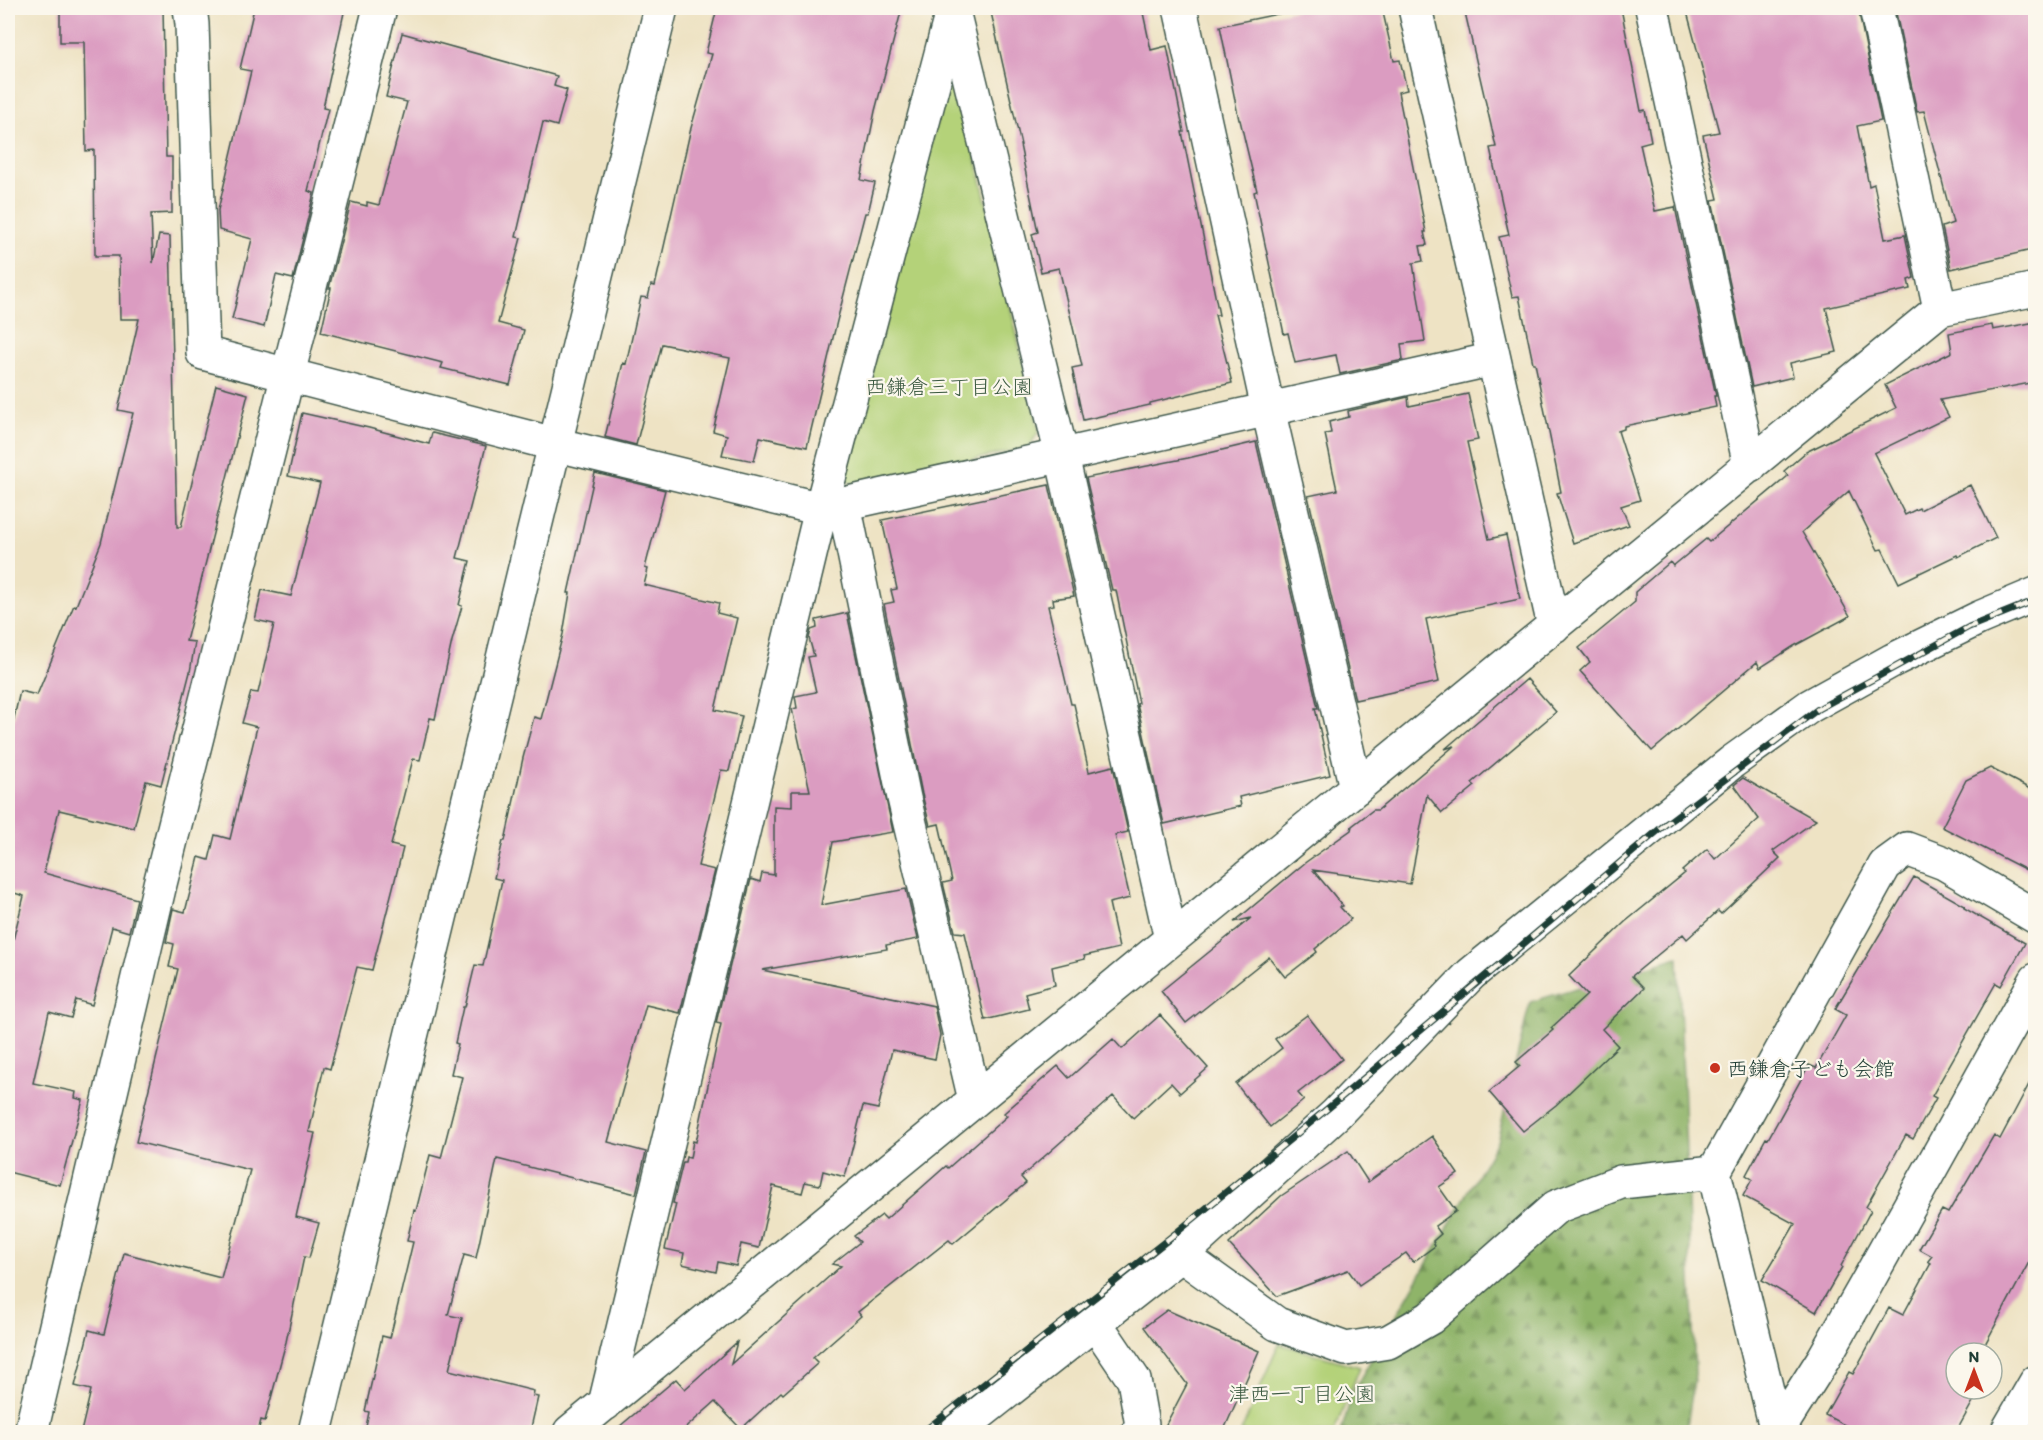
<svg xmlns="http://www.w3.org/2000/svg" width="2043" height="1440" viewBox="0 0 2043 1440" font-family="Itim,'Klee One',sans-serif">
	<defs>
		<pattern id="forest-firs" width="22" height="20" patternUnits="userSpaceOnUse" patternTransform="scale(1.5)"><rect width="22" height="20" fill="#8fb469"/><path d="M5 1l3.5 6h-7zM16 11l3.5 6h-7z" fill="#749457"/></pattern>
	</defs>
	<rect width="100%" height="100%" fill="#fbf7ec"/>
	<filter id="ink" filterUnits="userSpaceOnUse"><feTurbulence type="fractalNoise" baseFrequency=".0167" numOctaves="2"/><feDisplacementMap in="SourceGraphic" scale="12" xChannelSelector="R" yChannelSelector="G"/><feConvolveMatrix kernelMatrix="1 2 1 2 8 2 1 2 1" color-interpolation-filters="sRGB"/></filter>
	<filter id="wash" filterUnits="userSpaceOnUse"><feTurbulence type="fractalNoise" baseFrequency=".008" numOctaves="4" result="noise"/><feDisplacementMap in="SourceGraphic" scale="24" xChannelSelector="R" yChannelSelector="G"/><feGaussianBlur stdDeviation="1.35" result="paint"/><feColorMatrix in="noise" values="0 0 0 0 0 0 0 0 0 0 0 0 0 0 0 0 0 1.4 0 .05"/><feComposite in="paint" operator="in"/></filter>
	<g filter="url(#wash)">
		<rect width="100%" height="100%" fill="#eee3c4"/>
		<!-- forest -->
		<path fill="url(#forest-firs)" stroke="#57784e" stroke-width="1.5" d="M 1678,957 L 1695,1374 L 1686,1432 L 1341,1432 L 1353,1391 L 1497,1142 L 1530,1002 Z"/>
		<!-- park -->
		<path fill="#b4d279" stroke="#6a8856" stroke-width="1.5" d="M 949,75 L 957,76 L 1039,431 L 1029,447 L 857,486 L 844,479 Z
			M 1279,1344 L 1360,1367 L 1334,1432 L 1241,1432 Z"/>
		<g id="blocks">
			<!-- building -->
			<path fill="#db9cc1" d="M 60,8 L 163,8 L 166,157 L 172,157 L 172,213 L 151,214 L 153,263 L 159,235 L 170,236 L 177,527 L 181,527 L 216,385 L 248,394 L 186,641 L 195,642 L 190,672 L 161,785 L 146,781 L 134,828 L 59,810 L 44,873 L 137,899 L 129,932 L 112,927 L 92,1005 L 76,1000 L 71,1018 L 49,1012 L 33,1083 L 76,1092 L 75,1098 L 83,1100 L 60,1185 L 8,1172 L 8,960 L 24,896 L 8,891 L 8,745 L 20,691 L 37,695 L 74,605 L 76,606 L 101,543 L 133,413 L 118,410 L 139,319 L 120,319 L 119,256 L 95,256 L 94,150 L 86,151 L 84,42 L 60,42 Z
				M 254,8 L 345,8 L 323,108 L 328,109 L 308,191 L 314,193 L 293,279 L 276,275 L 264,327 L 232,319 L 252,239 L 219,230 L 218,210 L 251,71 L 240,69 Z
				M 717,8 L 902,8 L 875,111 L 861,180 L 875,183 L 868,213 L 865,213 L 837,321 L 807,447 L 760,437 L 754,461 L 722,455 L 727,435 L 713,431 L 730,358 L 662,344 L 636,445 L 605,437 L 623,363 L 626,364 L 641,297 L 648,298 L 651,285 L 655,286 L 691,128 L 712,54 L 706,53 Z
				M 990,8 L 1142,8 L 1151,50 L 1167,46 L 1184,132 L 1182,132 L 1219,315 L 1215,315 L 1232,383 L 1150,403 L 1150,405 L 1083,420 L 1072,368 L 1082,366 L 1059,268 L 1041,272 L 1032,234 L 1038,232 L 1020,145 L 1021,145 Z
				M 1306,8 L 1382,8 L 1394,61 L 1400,60 L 1407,90 L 1398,92 L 1426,232 L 1424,232 L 1427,245 L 1420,246 L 1423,261 L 1413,263 L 1425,341 L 1401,344 L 1403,360 L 1340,374 L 1336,355 L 1295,363 L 1288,333 L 1284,334 L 1254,192 L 1257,191 L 1240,120 L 1239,120 L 1220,26 Z
				M 1464,8 L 1621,8 L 1641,111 L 1645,110 L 1651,141 L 1640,144 L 1655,211 L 1675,207 L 1716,396 L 1714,396 L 1716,407 L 1624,426 L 1624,429 L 1618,431 L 1640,500 L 1621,506 L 1629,525 L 1573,543 L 1557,493 L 1561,492 L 1535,363 L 1533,363 L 1519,296 L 1512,297 L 1499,237 L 1509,235 L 1490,148 L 1496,147 Z
				M 1686,8 L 1858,8 L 1881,121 L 1857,126 L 1869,186 L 1874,184 L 1885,239 L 1905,235 L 1914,278 L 1908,280 L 1910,289 L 1826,308 L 1837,352 L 1790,363 L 1793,377 L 1752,387 L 1712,200 L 1718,199 L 1703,135 L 1719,132 Z
				M 1895,8 L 2036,8 L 2036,249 L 1951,269 L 1942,227 L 1953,223 L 1924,111 L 1917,112 Z
				M 402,33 L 557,76 L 554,86 L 567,90 L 557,126 L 543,122 L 516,237 L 521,238 L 498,323 L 524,330 L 510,385 L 441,368 L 443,363 L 321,332 L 331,288 L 329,288 L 351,202 L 367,206 L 367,202 L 379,205 L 407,102 L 386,97 Z
				M 2036,322 L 2036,382 L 1940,400 L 1949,417 L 1874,453 L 1905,515 L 1919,508 L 1920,510 L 1970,485 L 1996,538 L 1958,557 L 1957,555 L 1899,583 L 1882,549 L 1878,550 L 1849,491 L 1802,532 L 1850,616 L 1794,646 L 1760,668 L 1757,662 L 1652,751 L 1580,671 L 1590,662 L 1579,648 L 1635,602 L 1635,592 L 1670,562 L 1673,566 L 1706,539 L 1709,542 L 1788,476 L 1784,471 L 1806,452 L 1896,408 L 1885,385 L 1952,352 L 1949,333 L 1992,325 L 1993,330 Z
				M 1468,394 L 1478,440 L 1467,442 L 1489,539 L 1506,535 L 1520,599 L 1426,619 L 1439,682 L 1355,700 L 1308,496 L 1337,490 L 1325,434 L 1331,433 L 1329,422 L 1349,417 L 1348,411 L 1408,397 L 1409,406 Z
				M 302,413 L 369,428 L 429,444 L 432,433 L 486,446 L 457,558 L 470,561 L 459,605 L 462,606 L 452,641 L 435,719 L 430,718 L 420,760 L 413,759 L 391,845 L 403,848 L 372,970 L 357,967 L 330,1069 L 324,1067 L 309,1132 L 315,1133 L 296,1217 L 319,1223 L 309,1258 L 304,1257 L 286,1342 L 265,1421 L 261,1420 L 258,1432 L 81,1432 L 91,1390 L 75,1386 L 89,1330 L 104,1334 L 124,1253 L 221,1278 L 250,1170 L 136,1142 L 178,969 L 169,967 L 174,944 L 166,942 L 173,909 L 185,912 L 199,857 L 209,860 L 215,835 L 230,839 L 257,727 L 242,723 L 251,692 L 258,693 L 274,624 L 255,620 L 262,590 L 291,596 L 320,483 L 288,476 Z
				M 1256,442 L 1318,708 L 1315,708 L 1330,775 L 1239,797 L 1241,806 L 1164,824 L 1137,704 L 1139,703 L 1116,590 L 1112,590 L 1086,478 L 1188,458 Z
				M 595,473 L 665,490 L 645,568 L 648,569 L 644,585 L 719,603 L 717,613 L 737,618 L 715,710 L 742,716 L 729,771 L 721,770 L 698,866 L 715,870 L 680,1013 L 646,1005 L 608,1142 L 646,1152 L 636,1194 L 497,1159 L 476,1258 L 464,1255 L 448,1315 L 462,1318 L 449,1370 L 534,1391 L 533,1396 L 538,1397 L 530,1432 L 365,1432 L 369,1412 L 365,1411 L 382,1336 L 390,1338 L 413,1242 L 407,1241 L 414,1210 L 416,1211 L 430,1155 L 441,1158 L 462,1077 L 451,1074 L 458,1044 L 455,1043 L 463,1007 L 465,1007 L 475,965 L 483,966 L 502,880 L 494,878 L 503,841 L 505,841 L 523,758 L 534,717 L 541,719 L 563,634 L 570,593 L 568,593 Z
				M 1049,485 L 1074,596 L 1053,599 L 1054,605 L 1048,606 L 1071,704 L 1074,704 L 1089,772 L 1113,766 L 1128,832 L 1115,835 L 1130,898 L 1109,903 L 1119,948 L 1084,956 L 1085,959 L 1052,967 L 1055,985 L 1025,993 L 1029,1009 L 985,1020 L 965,933 L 955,932 L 943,883 L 952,881 L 939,824 L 930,826 L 922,794 L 884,604 L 894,602 L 891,590 L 897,589 L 882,520 Z
				M 847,613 L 893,832 L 833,842 L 821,905 L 906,889 L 918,939 L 886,945 L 887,949 L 762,970 L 934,1006 L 940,1035 L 935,1059 L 892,1050 L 878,1109 L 863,1106 L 845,1177 L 823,1171 L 820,1185 L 805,1182 L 802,1193 L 773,1186 L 759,1248 L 741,1244 L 736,1266 L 718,1262 L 716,1272 L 682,1264 L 684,1253 L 665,1249 L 676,1204 L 673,1203 L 683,1162 L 685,1162 L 686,1157 L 690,1158 L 693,1141 L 696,1142 L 721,1024 L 716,1023 L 751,879 L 760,882 L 762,873 L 774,875 L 774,806 L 792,807 L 792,791 L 810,791 L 792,709 L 797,708 L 795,696 L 816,692 L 808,657 L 814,656 L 809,638 L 811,630 L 817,628 L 816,620 Z
				M 1527,679 L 1556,712 L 1472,783 L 1475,786 L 1442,813 L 1427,795 L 1410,884 L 1313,870 L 1343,906 L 1340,907 L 1351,919 L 1315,949 L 1317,952 L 1285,977 L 1269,957 L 1186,1023 L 1161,991 L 1251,918 L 1234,922 L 1306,862 L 1351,830 L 1352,826 L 1373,810 L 1378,810 L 1454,746 L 1445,749 Z
				M 1990,768 L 2036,792 L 2036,875 L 1942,827 L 1966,780 Z
				M 1743,778 L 1816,820 L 1773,851 L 1780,858 L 1721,914 L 1718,911 L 1687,939 L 1683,934 L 1632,976 L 1644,988 L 1602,1029 L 1618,1046 L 1556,1105 L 1523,1131 L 1489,1092 L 1520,1066 L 1516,1062 L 1553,1030 L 1551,1028 L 1587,995 L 1569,976 L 1625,922 L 1685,873 L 1682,871 L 1707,849 L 1715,859 L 1759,819 L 1734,785 Z
				M 1914,877 L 1965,906 L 1964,908 L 2025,943 L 2001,986 L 1996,983 L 1932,1096 L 1936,1098 L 1913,1139 L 1906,1135 L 1866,1207 L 1871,1210 L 1841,1266 L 1842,1267 L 1816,1312 L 1762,1280 L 1795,1224 L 1743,1196 L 1752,1179 L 1746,1175 L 1766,1138 L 1768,1139 L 1809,1065 L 1816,1068 L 1846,1015 L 1835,1009 Z
				M 1160,1015 L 1208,1068 L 1180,1093 L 1171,1083 L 1133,1118 L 1113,1096 L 1021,1177 L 1026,1183 L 953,1244 L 949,1240 L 858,1312 L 861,1316 L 813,1358 L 818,1363 L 783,1394 L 781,1392 L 741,1429 L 715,1402 L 681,1432 L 613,1432 L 676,1379 L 685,1389 L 737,1342 L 731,1364 L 841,1266 L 832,1264 L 860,1242 L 854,1236 L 882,1215 L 886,1219 L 946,1166 L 948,1168 L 1007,1116 L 1004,1113 L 1058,1066 L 1069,1078 L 1113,1039 L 1122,1049 Z
				M 1307,1015 L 1342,1059 L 1298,1093 L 1304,1100 L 1270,1127 L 1236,1084 L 1282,1048 L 1275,1039 Z
				M 2036,1071 L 2036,1249 L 1982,1350 L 1988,1353 L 1956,1353 L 1956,1389 L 1980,1389 L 1956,1432 L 1858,1432 L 1825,1415 L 1849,1372 L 1853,1374 L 1889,1308 L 1903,1315 L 1931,1263 L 1928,1261 L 1932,1256 L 1919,1249 L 1942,1210 L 1948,1213 L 1994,1135 L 2000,1139 Z
				M 1432,1136 L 1458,1174 L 1439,1187 L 1456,1211 L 1435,1226 L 1441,1234 L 1433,1241 L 1435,1246 L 1413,1262 L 1406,1253 L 1359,1285 L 1348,1270 L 1277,1296 L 1229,1244 L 1281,1196 L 1348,1151 L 1368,1182 Z
				M 1167,1310 L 1259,1351 L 1223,1432 L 1162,1432 L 1187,1384 L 1144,1327 Z"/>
		</g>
	</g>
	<g filter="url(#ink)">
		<use href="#blocks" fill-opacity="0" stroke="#3e564a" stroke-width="1.5"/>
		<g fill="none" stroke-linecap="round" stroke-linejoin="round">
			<!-- minor casing -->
			<g stroke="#3e564a" stroke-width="36">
				<path id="minor" d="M 190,8 L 192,24 L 203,353 L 554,444 L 821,509 L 1494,359
					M 1180,8 L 1268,409 L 1356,788
					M 1415,8 L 1554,626
					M 1652,8 L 1750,466
					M 1876,8 L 1940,309
					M 954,15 L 1062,456 L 1171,939
					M 844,504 L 904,798 L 975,1100
					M 1181,1255 L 1277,1324 L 1346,1349 L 1388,1342 L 1430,1318 L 1556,1207 L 1621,1182 L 1714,1172
					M 1096,1324 L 1134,1380 L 1142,1425 L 1138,1432
					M 605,1404 L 821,509 L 953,8
					M 31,1432 L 160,884 L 380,8
					M 315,1432 L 661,8
					M 570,1432 L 1940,309 L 2036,289
					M 956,1432 L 1181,1255 L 1336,1114 L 1471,974 L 1732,762 L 1810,706 L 1893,660 L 1979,618 L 2036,594
					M 1777,1432 L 1714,1172 L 1885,865 L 1907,849 L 1944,863 L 2036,917
					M 1777,1432 L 1824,1358 L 1864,1288 L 2036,980
					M 2007,1432 L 2036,1382"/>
			</g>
			<!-- minor -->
			<use href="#minor" stroke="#fff" stroke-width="33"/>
			<!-- rail casing -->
			<g stroke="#1f3d34" stroke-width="7">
				<path id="rail" d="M 923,1432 L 1176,1233 L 1338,1100 L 1667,823 L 1818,709 L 1969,627 L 2036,600"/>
			</g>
			<!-- rail -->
			<use href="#rail" stroke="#fbf7ec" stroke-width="4.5" stroke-dasharray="14" stroke-linecap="butt"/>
		</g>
	</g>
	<!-- markers -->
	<circle fill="#c8321e" stroke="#fbf7ec" stroke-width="2" cx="1715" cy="1068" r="6"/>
	<g text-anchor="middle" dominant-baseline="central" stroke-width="4.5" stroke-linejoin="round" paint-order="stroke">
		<!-- park labels -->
		<g font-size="21" fill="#3d5b42" stroke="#fbf7ec">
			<text x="949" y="386">西鎌倉三丁目公園</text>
			<text x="1302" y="1393">津西一丁目公園</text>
		</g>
		<!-- poi labels -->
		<g font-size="21" fill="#1f3d34" stroke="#fbf7ec" text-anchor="start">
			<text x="1727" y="1068">西鎌倉子ども会館</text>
		</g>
	</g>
	<!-- margin -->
	<rect width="2043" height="1440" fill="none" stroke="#fbf7ec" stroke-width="30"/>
	<!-- north arrow -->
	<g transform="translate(1974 1371)"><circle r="28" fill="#fbf7ec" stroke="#a3ada2" stroke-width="1.5"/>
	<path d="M0-4.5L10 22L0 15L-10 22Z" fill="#c8321e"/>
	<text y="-9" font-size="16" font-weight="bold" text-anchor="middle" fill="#1f3d34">N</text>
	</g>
</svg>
